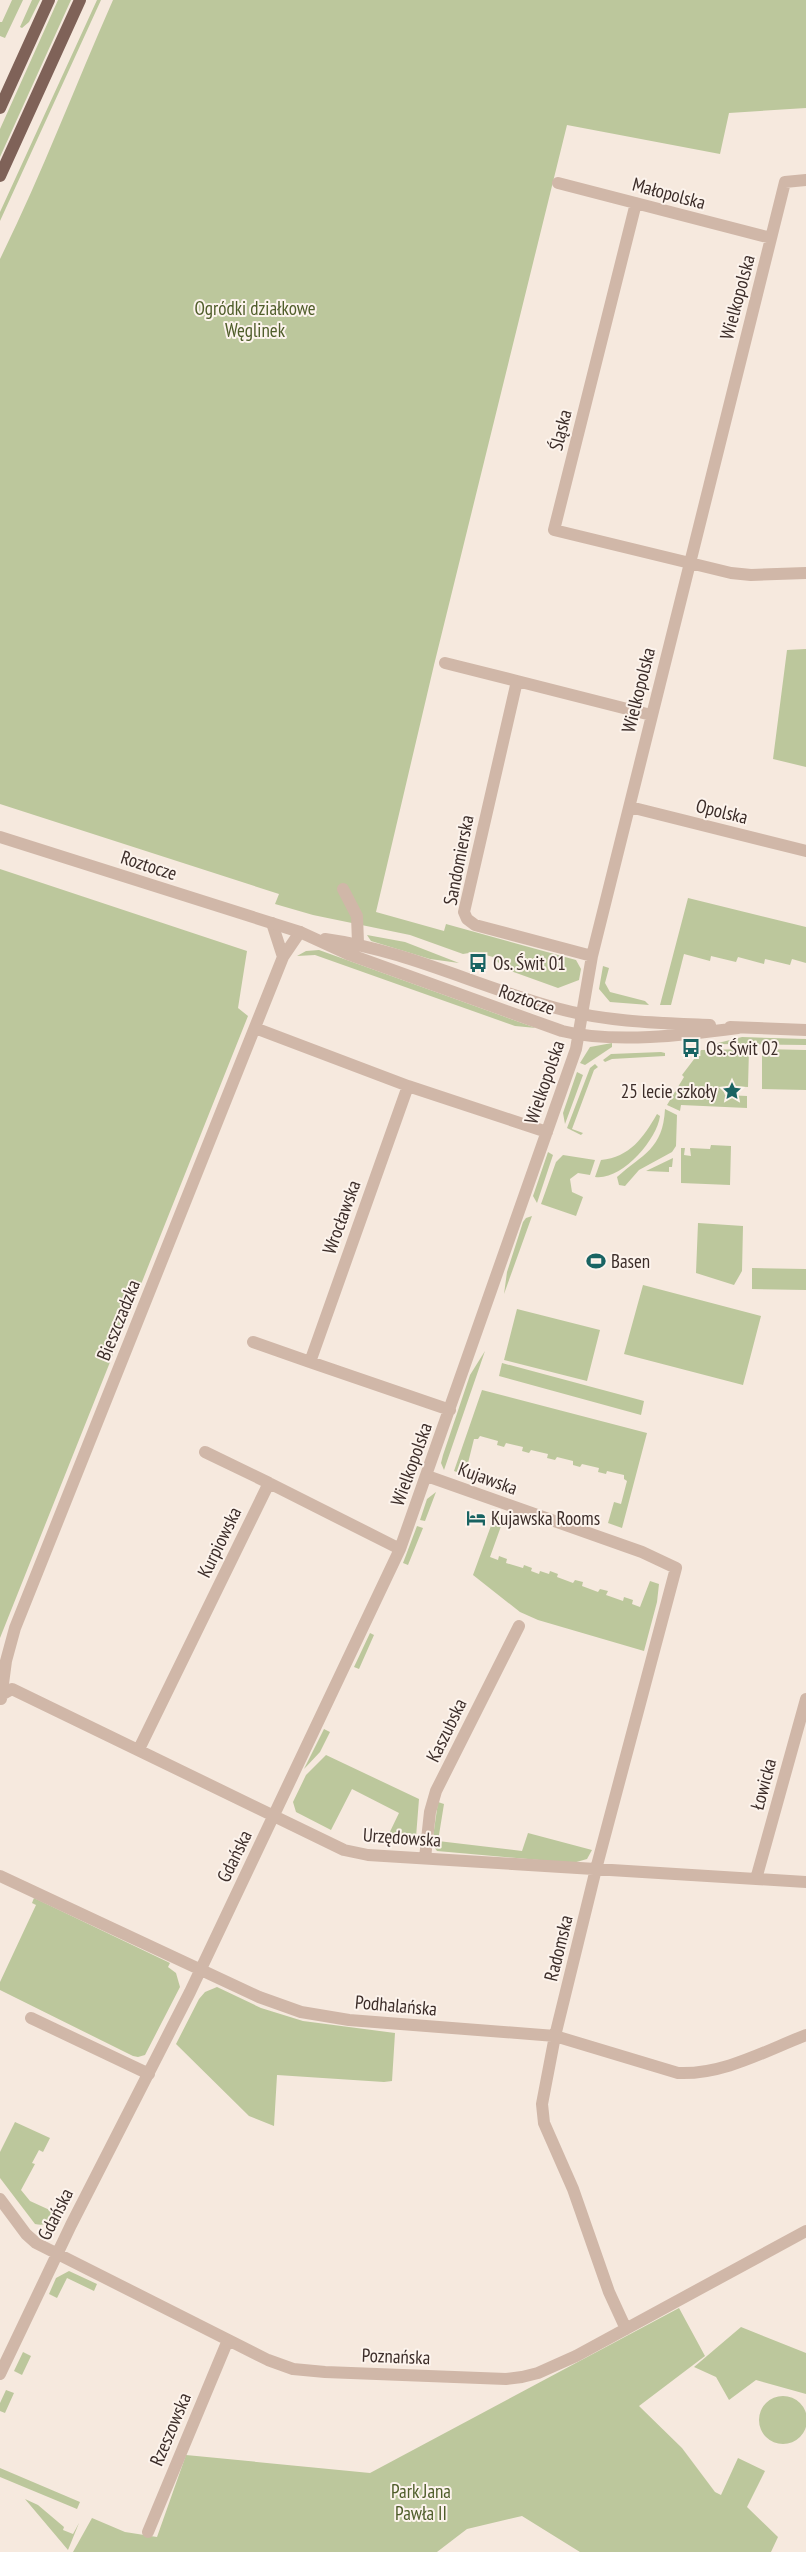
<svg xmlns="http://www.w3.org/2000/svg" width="806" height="2552" viewBox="0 0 806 2552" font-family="'PT Sans Narrow',sans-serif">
	<rect width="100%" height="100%" fill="#f6e9de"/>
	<!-- green -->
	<path fill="#bcc79c" d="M 12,0 L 23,0 L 5,38 L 0,36 L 0,22 L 2,22 Z
		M 32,0 L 40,0 L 29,22 L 22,28 L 20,27 Z
		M 58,0 L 71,0 L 0,157 L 0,129 Z
		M 97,0 L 101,0 L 0,221 L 0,212 Z
		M 113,0 L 806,0 L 806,108 L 729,113 L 720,154 L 567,125 L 434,665 L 376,912 L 444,931 L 446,924 L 576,960 L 581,969 L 579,980 L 558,988 L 505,969 L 493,957 L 475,952 L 463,954 L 410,935 L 313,915 L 275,904 L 279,894 L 0,804 L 0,259 C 42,174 75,86 113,0 Z
		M 806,649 L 806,767 L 773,759 L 787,650 Z
		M 0,869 L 247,951 L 238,1008 L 248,1016 L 0,1638 Z
		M 688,898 L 806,927 L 806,963 L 792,959 L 790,965 L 765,959 L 764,964 L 738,957 L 736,962 L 711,956 L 710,961 L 684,954 L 671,1005 L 660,1005 Z
		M 367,935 L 405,942 L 459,963 L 430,959 L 371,941 Z
		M 319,950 L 536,1028 L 515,1026 L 315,955 L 297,956 L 306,951 Z
		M 603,966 L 609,968 L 605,983 L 610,992 L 645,1001 L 649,1005 L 610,1002 L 599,989 Z
		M 742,1037 L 806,1039 L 806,1045 L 714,1044 Z
		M 612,1043 L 612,1047 L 585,1065 L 580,1063 L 590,1047 Z
		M 749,1049 L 748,1087 L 726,1086 L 723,1090 L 725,1095 L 747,1096 L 747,1108 L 681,1105 L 680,1111 L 667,1105 L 684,1077 L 682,1075 L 701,1050 Z
		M 762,1049 L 806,1050 L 806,1090 L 762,1089 Z
		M 661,1052 L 665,1053 L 665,1056 L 612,1059 L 605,1062 L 603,1060 L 611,1054 Z
		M 595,1064 L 598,1067 L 594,1070 L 572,1129 L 583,1133 L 581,1135 L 567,1128 L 590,1068 Z
		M 577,1072 L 583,1075 L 565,1124 L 563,1113 Z
		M 665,1109 L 677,1115 L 676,1146 L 672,1152 L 639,1170 L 625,1186 L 619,1185 L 617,1177 C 643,1154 663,1149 665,1109 Z
		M 657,1114 L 660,1116 C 657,1140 621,1181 595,1177 L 601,1160 C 630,1157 643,1138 657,1114 Z
		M 711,1145 L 731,1146 L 730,1185 L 681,1183 L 681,1148 L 685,1148 L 684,1155 L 691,1156 L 690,1148 L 710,1149 Z
		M 548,1152 L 553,1155 L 537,1203 L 533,1196 Z
		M 563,1155 L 595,1160 L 590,1175 L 578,1173 L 570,1179 L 572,1192 L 583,1197 L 576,1216 L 541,1204 L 556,1162 Z
		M 673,1158 L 672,1167 L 669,1167 L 669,1172 L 646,1171 Z
		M 532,1216 L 504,1294 L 507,1272 L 523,1222 L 526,1218 Z
		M 698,1223 L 743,1226 L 742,1271 L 734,1285 L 696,1273 Z
		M 752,1268 L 806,1269 L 806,1290 L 752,1289 Z
		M 643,1285 L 761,1316 L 743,1385 L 624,1354 Z
		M 517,1309 L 600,1330 L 587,1381 L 504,1360 Z
		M 485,1351 L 444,1470 L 441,1463 L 443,1455 L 470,1375 Z
		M 502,1363 L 644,1401 L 641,1415 L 499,1376 Z
		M 482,1390 L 647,1433 L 622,1528 L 608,1523 L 614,1502 L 621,1504 L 627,1481 L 624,1479 L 624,1475 L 607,1471 L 606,1474 L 598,1472 L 599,1468 L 582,1464 L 580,1467 L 573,1465 L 573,1461 L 557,1457 L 555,1460 L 547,1458 L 548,1454 L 531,1450 L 529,1453 L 522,1451 L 523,1447 L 506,1443 L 504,1447 L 497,1445 L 498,1441 L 480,1436 L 478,1439 L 474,1439 L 465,1475 L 454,1471 Z
		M 436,1492 L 425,1521 L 420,1520 L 427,1499 Z
		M 496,1512 L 505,1515 L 490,1557 L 498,1560 L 499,1556 L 507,1559 L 506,1563 L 523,1568 L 524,1565 L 532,1568 L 531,1571 L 539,1574 L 540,1571 L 549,1574 L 550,1571 L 558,1574 L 557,1577 L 573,1583 L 575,1580 L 583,1582 L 582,1586 L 598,1592 L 600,1589 L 608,1591 L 606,1595 L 623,1601 L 624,1597 L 633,1600 L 632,1604 L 640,1607 L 650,1581 L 659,1584 L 657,1602 L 644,1651 L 538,1620 L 520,1612 L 473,1575 Z
		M 417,1526 L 423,1528 L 408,1565 L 403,1563 Z
		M 370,1633 L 374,1635 L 359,1669 L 354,1667 Z
		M 324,1729 L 330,1732 L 320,1752 L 304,1769 Z
		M 326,1755 L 419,1799 L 416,1837 L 408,1845 L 385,1842 L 399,1813 L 352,1789 L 331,1830 L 296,1812 L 293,1802 L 306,1775 Z
		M 438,1802 L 444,1804 L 438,1841 L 522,1851 L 528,1833 L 592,1850 L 587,1859 L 573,1863 L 437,1851 L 432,1844 Z
		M 34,1898 L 170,1963 L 168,1967 L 176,1973 L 180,1987 L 145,2055 L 138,2057 L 133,2056 L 0,1990 L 0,1982 L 36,1905 L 32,1903 Z
		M 217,1987 L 261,2008 L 303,2021 L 395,2033 L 392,2081 L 384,2082 L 277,2075 L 274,2126 L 249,2116 L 176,2044 L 199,1999 L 205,1992 Z
		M 15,2122 L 50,2138 L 43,2152 L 39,2150 L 32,2163 L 35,2164 L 21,2190 L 30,2201 L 54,2212 C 49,2221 47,2227 35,2224 L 0,2178 L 0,2152 Z
		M 69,2271 L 97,2284 L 94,2291 L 67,2278 L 57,2298 L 49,2294 L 56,2278 Z
		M 679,2308 L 705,2356 L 639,2406 L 682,2448 L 715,2492 L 721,2495 L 738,2458 L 765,2471 L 747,2507 L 778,2537 L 771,2552 L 580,2552 L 522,2516 L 467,2529 L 437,2552 L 73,2552 L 92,2518 L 125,2532 L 157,2537 L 186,2455 L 370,2473 Z
		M 741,2327 L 806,2353 L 806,2394 L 756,2380 L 729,2400 L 716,2377 L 694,2367 Z
		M 23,2352 L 31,2356 L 22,2375 L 14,2371 Z
		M 6,2390 L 14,2393 L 5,2413 L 0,2411 L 0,2403 Z
		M759 2420a24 24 0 1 1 48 0a24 24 0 1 1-48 0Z
		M 0,2468 L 80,2502 L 77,2509 L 0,2477 Z
		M 25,2499 L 38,2505 L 64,2527 L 63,2530 L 73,2534 L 79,2523 L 68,2550 Z"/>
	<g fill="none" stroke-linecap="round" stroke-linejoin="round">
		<!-- minor -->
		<path stroke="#d0b7a8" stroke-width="12" d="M 558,183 L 771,238
			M 636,203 L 554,530 L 731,573 L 751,575 L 806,573
			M 445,663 L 517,681
			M 630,807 L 806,851
			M 343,889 L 357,916 L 358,943
			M 272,923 L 283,957
			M 592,956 L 475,925 L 467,919 L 464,912 L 517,681 L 651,715
			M 255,1028 L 408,1086 L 547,1132
			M 408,1086 L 310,1362 L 450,1410
			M 253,1342 L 310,1362
			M 205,1452 L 269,1483
			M 427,1476 L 642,1552 L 676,1568 L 596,1869 L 555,2036 L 542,2104 L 544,2123 L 573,2189 L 609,2292 L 626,2329
			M 3,1694 L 12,1689 L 344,1850 L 368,1855 L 806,1882
			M 1,1699 L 6,1661 L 15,1628 L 283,957 L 300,932
			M 139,1749 L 269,1483 L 400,1549
			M 425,1858 L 430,1812 L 436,1791 L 519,1626
			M 0,1876 L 259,1997 L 301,2012 L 349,2020 L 555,2036 L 678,2073 C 723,2075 765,2051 806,2035
			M 756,1879 L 806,1699
			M 31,2018 L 149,2074
			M 0,2199 L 26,2234 L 36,2243 L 268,2360 L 293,2369 L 325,2372 L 506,2379 L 522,2377 L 538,2373 L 576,2356 L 806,2231
			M 0,2374 L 71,2225 L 190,1992 L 400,1549 L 576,1049 L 592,956 L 785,182 L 806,180
			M 148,2532 L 228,2340"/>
		<!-- tertiary -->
		<path stroke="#d0b7a8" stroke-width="12" d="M 0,837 L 300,932 L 348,954 L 562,1031 C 614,1044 686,1035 738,1028
			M 325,939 C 406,950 478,987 556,1008 C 606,1022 659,1023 710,1025
			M 730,1027 L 806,1030"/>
		<!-- primary -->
		<path stroke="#7f6258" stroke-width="12" d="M 0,108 L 49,0
			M 0,176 L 80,0"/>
	</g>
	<!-- icons -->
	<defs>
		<g id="bus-bare" transform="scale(1.5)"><path d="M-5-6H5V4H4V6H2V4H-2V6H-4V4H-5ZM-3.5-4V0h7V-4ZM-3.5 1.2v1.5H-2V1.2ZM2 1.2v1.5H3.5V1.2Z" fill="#196362" stroke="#fcf3ec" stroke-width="2.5" paint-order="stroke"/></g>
		<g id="sight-bare" transform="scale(1.5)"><path d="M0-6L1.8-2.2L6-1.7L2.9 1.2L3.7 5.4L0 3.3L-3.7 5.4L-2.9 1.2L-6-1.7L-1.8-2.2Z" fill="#196362" stroke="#fcf3ec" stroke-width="2.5" paint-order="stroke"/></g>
		<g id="stadium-bare" transform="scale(1.5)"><path d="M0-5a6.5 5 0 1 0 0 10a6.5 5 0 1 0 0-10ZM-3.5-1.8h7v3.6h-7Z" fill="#196362" stroke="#fcf3ec" stroke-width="2.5" paint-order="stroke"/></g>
		<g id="hotel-bare" transform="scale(1.5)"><path d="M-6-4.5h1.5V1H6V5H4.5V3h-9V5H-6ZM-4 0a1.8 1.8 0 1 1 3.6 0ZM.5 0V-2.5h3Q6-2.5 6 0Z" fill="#196362" stroke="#fcf3ec" stroke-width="2.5" paint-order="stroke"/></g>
	</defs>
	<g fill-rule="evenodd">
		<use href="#bus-bare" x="478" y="963"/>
		<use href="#bus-bare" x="691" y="1048"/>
		<use href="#sight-bare" x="732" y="1091"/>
		<use href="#stadium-bare" x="596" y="1261"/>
		<use href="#hotel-bare" x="476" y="1518"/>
	</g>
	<g text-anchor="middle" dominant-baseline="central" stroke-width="4" stroke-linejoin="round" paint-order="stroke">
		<!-- street labels -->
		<g font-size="19" fill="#3c2d29" stroke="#fcf3ec">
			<text transform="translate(669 193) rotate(15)">Małopolska</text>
			<text transform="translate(737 297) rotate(-75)">Wielkopolska</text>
			<text transform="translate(560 430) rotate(-76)">Śląska</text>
			<text transform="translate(638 690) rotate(-76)">Wielkopolska</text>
			<text transform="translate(722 811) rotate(14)">Opolska</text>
			<text transform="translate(458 860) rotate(-79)">Sandomierska</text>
			<text transform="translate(149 865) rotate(18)">Roztocze</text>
			<text transform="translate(527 999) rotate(19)">Roztocze</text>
			<text transform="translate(544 1082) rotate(-71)">Wielkopolska</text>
			<text transform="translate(341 1217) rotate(-70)">Wrocławska</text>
			<text transform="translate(118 1320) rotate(-68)">Bieszczadzka</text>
			<text transform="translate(411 1464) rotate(-70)">Wielkopolska</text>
			<text transform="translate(488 1478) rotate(20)">Kujawska</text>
			<text transform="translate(219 1542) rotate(-64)">Kurpiowska</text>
			<text transform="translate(446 1730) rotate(-64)">Kaszubska</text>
			<text transform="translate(763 1784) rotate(-75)">Łowicka</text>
			<text transform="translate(402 1837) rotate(4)">Urzędowska</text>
			<text transform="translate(234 1856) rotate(-64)">Gdańska</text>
			<text transform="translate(558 1948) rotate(-76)">Radomska</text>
			<text transform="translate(396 2005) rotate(5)">Podhalańska</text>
			<text transform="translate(55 2214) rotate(-63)">Gdańska</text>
			<text transform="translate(396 2356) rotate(2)">Poznańska</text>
			<text transform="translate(170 2429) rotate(-67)">Rzeszowska</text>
		</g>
		<!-- park labels -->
		<g font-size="19" fill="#4f5d2a" stroke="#fcf3ec">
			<text x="255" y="308">Ogródki działkowe<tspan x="255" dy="22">Węglinek</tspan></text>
			<text x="421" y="2491">Park Jana<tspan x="421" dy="22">Pawła II</tspan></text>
		</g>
		<!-- poi labels -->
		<g font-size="19" fill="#3c2d29" stroke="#fcf3ec" text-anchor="start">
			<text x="493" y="963">Os. Świt 01</text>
			<text x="706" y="1048">Os. Świt 02</text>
			<text x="717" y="1091" text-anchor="end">25 lecie szkoły</text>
			<text x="611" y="1261">Basen</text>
			<text x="491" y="1518">Kujawska Rooms</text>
		</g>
	</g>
</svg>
